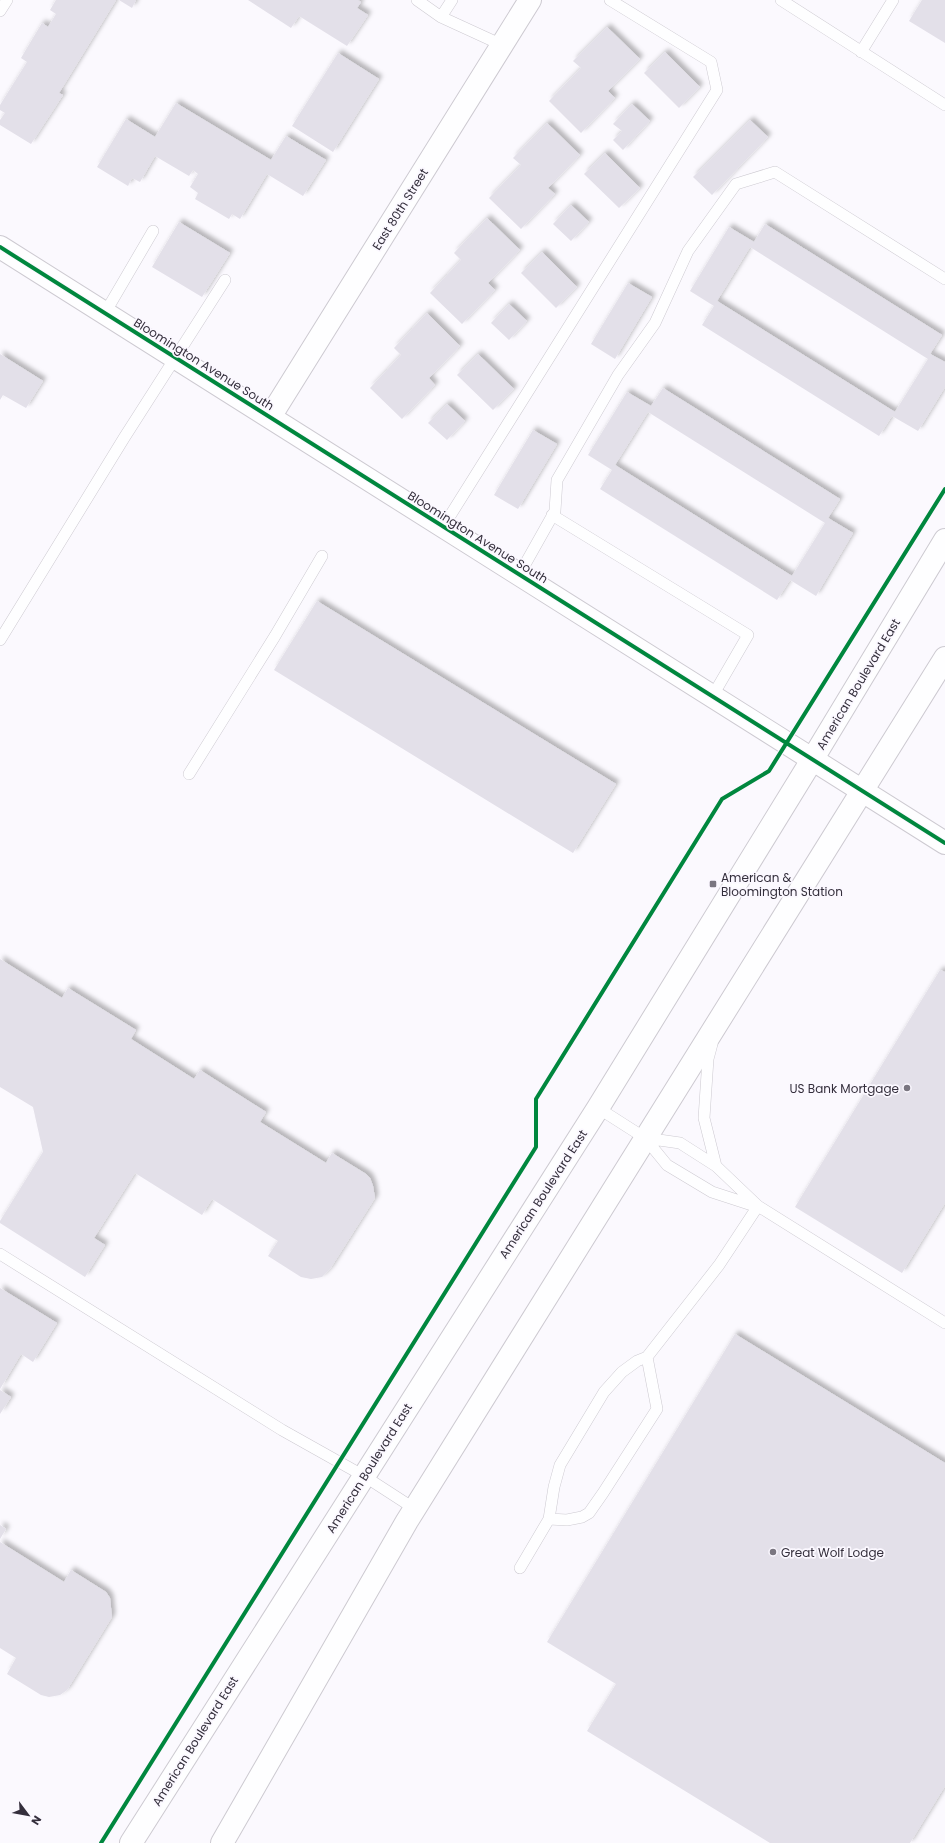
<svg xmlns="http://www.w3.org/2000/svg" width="945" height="1843" viewBox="0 0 945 1843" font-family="Poppins,sans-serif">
	<defs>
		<filter id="shadow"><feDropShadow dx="3.5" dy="-3.5" stdDeviation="2" flood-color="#0004"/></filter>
	</defs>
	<rect width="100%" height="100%" fill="#fbf9fe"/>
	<!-- building -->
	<path fill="#e3e0e9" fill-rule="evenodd" filter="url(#shadow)" d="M 56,0 L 116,0 L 59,93 L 63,95 L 31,144 L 0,125 L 0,120 L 5,113 L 0,110 L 0,105 L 27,62 L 21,58 L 42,23 L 48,27 L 56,14 L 50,10 Z
		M 119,0 L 136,0 L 132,8 Z
		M 248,0 L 358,0 L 361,2 L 357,8 L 368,15 L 347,46 L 299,16 L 291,28 Z
		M 922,0 L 945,0 L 945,43 L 909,21 Z
		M 607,27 L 640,59 L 608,91 L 615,98 L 581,133 L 549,101 L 581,68 L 573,61 Z
		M 665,52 L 700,87 L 679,108 L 644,73 Z
		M 338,53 L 379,79 L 333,152 L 292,126 Z
		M 176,103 L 271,160 L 286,136 L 326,160 L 303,196 L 267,174 L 240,219 L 232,214 L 229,219 L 195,199 L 198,193 L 190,187 L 198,174 L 193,170 L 189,176 L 155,156 L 140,182 L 132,178 L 128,186 L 97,167 L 126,119 L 155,137 Z
		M 632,104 L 650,121 L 623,150 L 613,140 L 622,131 L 613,124 Z
		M 750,120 L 768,137 L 712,195 L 693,177 Z
		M 547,123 L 580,155 L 548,188 L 555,194 L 521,229 L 489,198 L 521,165 L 513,158 Z
		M 605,153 L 640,188 L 619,208 L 584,174 Z
		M 571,205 L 589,222 L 571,241 L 553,224 Z
		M 487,218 L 520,250 L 488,283 L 495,290 L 462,324 L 430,293 L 461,260 L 454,253 Z
		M 179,222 L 230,253 L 202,297 L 152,267 Z
		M 765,224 L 942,335 L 930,354 L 945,362 L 945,387 L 918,431 L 892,416 L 879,436 L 702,325 L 714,306 L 690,291 L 729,227 L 754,242 ZM 750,247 L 928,359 L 895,412 L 717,301 Z
		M 542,252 L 577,287 L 556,308 L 521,273 Z
		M 628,283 L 652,297 L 615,359 L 591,344 Z
		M 509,304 L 527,321 L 509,340 L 491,323 Z
		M 427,313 L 460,346 L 429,378 L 435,385 L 402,419 L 370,388 L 401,355 L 394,348 Z
		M 0,354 L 43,381 L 26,408 L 3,395 L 0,400 Z
		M 478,354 L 514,389 L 493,410 L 457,375 Z
		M 663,388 L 840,499 L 828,518 L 853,533 L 816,596 L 790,580 L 777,600 L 600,489 L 612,470 L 588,455 L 627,392 L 651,406 ZM 648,412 L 825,523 L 792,576 L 615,465 Z
		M 447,404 L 465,421 L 447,440 L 428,423 Z
		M 533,430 L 557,444 L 518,509 L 494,495 Z
		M 317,601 L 616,784 L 573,853 L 274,670 Z
		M 0,959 L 62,998 L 68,988 L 136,1030 L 131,1039 L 194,1079 L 200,1070 L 266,1112 L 260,1122 L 326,1163 L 332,1153 L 366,1174 L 370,1178 L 373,1186 L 375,1198 L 330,1269 L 322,1277 L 311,1279 L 301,1277 L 268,1256 L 278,1241 L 212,1199 L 202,1215 L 135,1173 L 94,1238 L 105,1245 L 85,1277 L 0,1223 L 0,1221 L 43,1152 L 33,1107 L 0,1087 Z
		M 940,970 L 945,972 L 945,1203 L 902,1273 L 795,1207 Z
		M 0,1288 L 57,1323 L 33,1362 L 21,1354 L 0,1389 Z
		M 735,1334 L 945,1463 L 945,1786 L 910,1843 L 770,1843 L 587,1731 L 616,1684 L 547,1642 Z
		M 0,1390 L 11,1397 L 0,1414 Z
		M 0,1525 L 6,1529 L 0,1539 Z
		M 0,1542 L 64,1582 L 71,1570 L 106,1592 L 110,1598 L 112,1617 L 67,1690 L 60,1695 L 49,1697 L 41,1695 L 7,1674 L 16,1658 L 0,1648 Z"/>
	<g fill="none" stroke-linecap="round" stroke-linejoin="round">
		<!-- service casing -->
		<g stroke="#cdcad1" stroke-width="12">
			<path id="service" d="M 417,0 L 441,17 L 502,45
				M 781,0 L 945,105
				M 0,11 L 7,0
				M 441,17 L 452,0
				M 861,52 L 893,0
				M 105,313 L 153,231
				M 552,515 L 748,635 L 712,697
				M 443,527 L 717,90 L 711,62 L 610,0
				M 519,575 L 555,511 L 557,480 L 618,375 L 655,323 L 688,251 L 736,184 L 775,172 L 945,279
				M 0,640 L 124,438 L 225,280
				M 189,774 L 275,636 L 322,556
				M 712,1044 L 708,1059 L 704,1118 L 716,1166 L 758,1206 L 945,1323
				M 598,1108 L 645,1138 L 667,1165 L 712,1192 L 755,1206
				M 645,1138 L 680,1143 L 716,1166
				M 0,1254 L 282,1430 L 364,1476 L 415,1509
				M 549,1519 L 567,1520 L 582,1517 L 589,1513 L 603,1493 L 657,1409 L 647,1357
				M 520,1568 L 549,1519 L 554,1487 L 560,1465 L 604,1392 L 622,1372 L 637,1361 L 647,1357 L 719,1265 L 758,1206"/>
		</g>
		<!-- minor casing -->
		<g stroke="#cdcad1" stroke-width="24">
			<path id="minor" d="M 0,247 L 945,843
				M 270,417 L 530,0"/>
		</g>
		<!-- secondary casing -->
		<g stroke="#cdcad1" stroke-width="24">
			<path id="secondary" d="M 131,1843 L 598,1108 L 812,760 L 945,540
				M 222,1843 L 407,1521 L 945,658"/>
		</g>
		<!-- service -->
		<use href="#service" stroke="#fefeff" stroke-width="11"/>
		<!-- minor -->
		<use href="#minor" stroke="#fefeff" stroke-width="22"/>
		<!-- secondary -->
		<use href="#secondary" stroke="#fefeff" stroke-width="22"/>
		<!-- cycleway casing -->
		<g stroke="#fbf8ff" stroke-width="6">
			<path id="cycleway" d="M 0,247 L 945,843
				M 101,1843 L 536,1147 L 536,1099 L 722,799 L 769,771 L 945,489"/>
		</g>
		<!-- cycleway -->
		<use href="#cycleway" stroke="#00873e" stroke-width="4"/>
	</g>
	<!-- markers -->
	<g fill="#7a7680" stroke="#fbf8ff" stroke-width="1.5">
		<rect x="709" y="880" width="8" height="8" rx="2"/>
		<circle cx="907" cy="1088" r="4"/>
		<circle cx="773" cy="1552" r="4"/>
	</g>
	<g text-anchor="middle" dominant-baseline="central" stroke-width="3.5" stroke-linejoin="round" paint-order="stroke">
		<!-- street labels -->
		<g font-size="12" fill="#342f3c" stroke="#fbf8ff">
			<text transform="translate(400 209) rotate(-58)">East 80th Street</text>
			<text transform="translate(204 364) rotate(32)">Bloomington Avenue South</text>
			<text transform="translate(478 537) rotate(32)">Bloomington Avenue South</text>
			<text transform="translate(858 684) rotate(-59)">American Boulevard East</text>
			<text transform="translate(543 1194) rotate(-57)">American Boulevard East</text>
			<text transform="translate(369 1468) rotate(-58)">American Boulevard East</text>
			<text transform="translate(195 1741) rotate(-58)">American Boulevard East</text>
		</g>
		<!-- poi labels -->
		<g font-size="12" fill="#342f3c" stroke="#fbf8ff" text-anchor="start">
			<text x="721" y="877">American &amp;<tspan x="721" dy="14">Bloomington Station</tspan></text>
			<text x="899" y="1088" text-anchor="end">US Bank Mortgage</text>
			<text x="781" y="1552">Great Wolf Lodge</text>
		</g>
	</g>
	<!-- north arrow -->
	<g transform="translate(28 1815) rotate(122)" stroke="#fbf8ff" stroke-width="3" paint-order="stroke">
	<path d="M0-3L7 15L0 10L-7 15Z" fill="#342f3c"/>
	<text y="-6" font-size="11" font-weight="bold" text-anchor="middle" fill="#342f3c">N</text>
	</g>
</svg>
